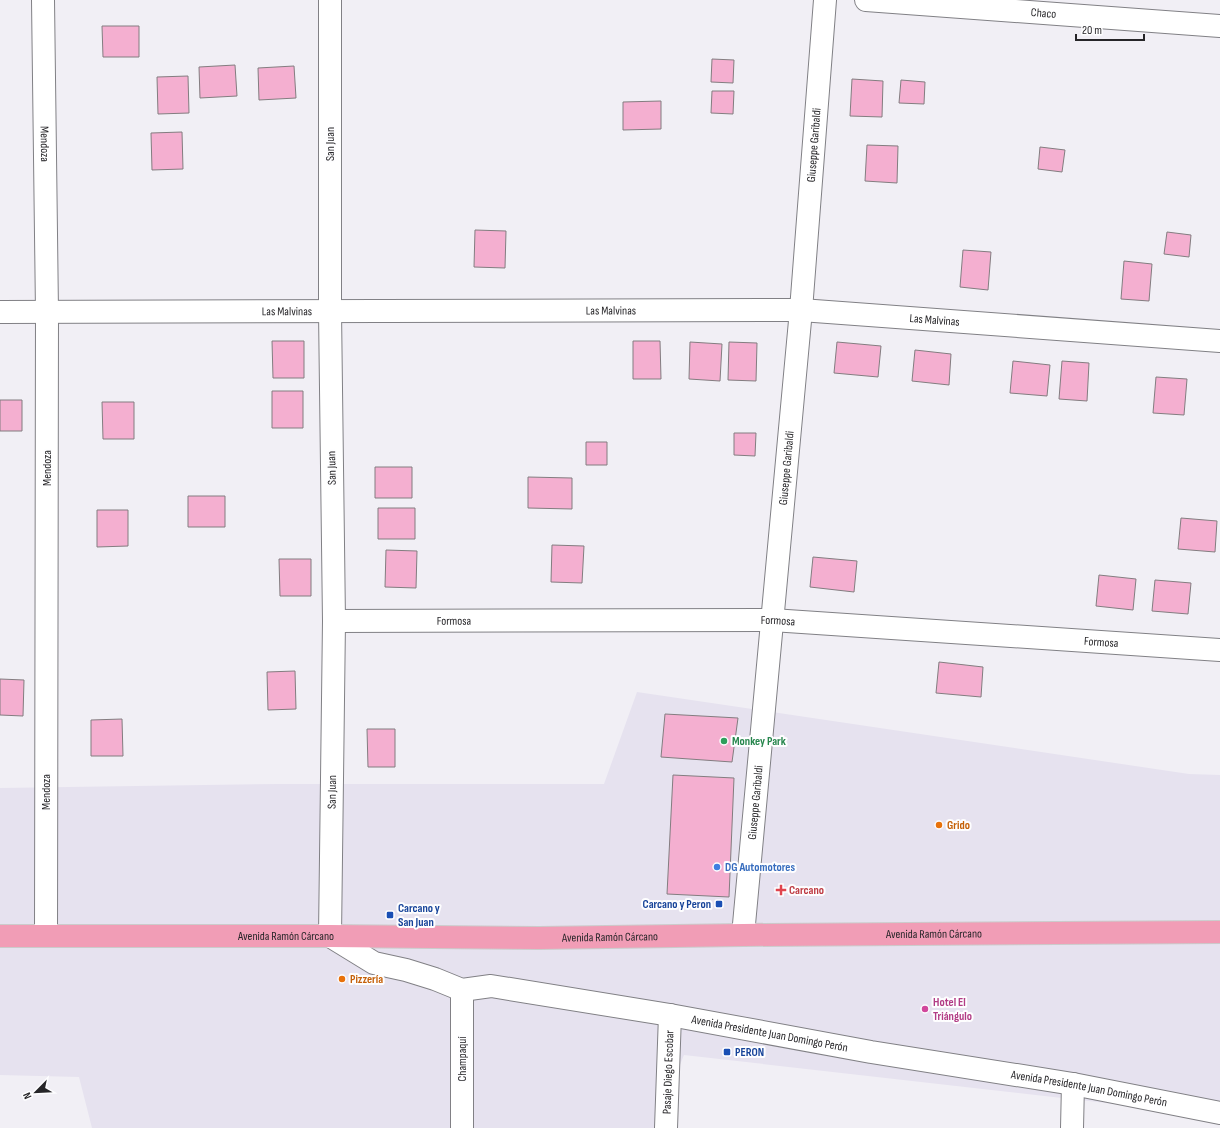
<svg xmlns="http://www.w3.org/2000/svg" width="1220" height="1128" viewBox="0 0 1220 1128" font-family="'Sofia Sans Condensed',sans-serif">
	<rect width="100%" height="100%" fill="#f1eff5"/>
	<!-- built -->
	<path fill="#e6e2ef" d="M 637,692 L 1189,774 L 1220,775 L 1220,1116 L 684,1055 L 654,1128 L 92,1128 L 79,1077 L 0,1075 L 0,788 L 278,784 L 604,784 Z"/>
	<!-- building -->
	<path fill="#f4afd0" stroke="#837d80" d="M 102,26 L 139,26 L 139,57 L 103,57 Z
		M 712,59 L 734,60 L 733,83 L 711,82 Z
		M 235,65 L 237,96 L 200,98 L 199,67 Z
		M 294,66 L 296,98 L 259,100 L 258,68 Z
		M 188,76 L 189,113 L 158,114 L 157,77 Z
		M 852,79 L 883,81 L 882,117 L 850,116 Z
		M 901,80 L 925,82 L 924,104 L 899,103 Z
		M 712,91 L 734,91 L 733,114 L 711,113 Z
		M 661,101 L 661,129 L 623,130 L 623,102 Z
		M 182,132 L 183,169 L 152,170 L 151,133 Z
		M 867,145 L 898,146 L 897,183 L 865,181 Z
		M 1040,147 L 1065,150 L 1062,172 L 1038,169 Z
		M 475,230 L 506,231 L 505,268 L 474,267 Z
		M 1167,232 L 1191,235 L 1189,257 L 1164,254 Z
		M 963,250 L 991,252 L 988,290 L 960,287 Z
		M 1124,261 L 1152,264 L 1149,301 L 1121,299 Z
		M 272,341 L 304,341 L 304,378 L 273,378 Z
		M 633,341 L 660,341 L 661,379 L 633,379 Z
		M 690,342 L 722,344 L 720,381 L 689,379 Z
		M 729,342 L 757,343 L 756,381 L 728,380 Z
		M 837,342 L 881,346 L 878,377 L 834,373 Z
		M 915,350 L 951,354 L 949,385 L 912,381 Z
		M 1013,361 L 1050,365 L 1047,396 L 1010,393 Z
		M 1062,361 L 1089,363 L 1087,401 L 1059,399 Z
		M 1156,377 L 1187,379 L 1184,415 L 1153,413 Z
		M 272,391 L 303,391 L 303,428 L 272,428 Z
		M 0,400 L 22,400 L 22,431 L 0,431 Z
		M 102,402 L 134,402 L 134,439 L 103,439 Z
		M 734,433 L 756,433 L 755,456 L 734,455 Z
		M 586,442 L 607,442 L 607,465 L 586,465 Z
		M 375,467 L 412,467 L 412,498 L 375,498 Z
		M 528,477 L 572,478 L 572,509 L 528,508 Z
		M 188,496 L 225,496 L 225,527 L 188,527 Z
		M 378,508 L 415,508 L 415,539 L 378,539 Z
		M 97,510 L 128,510 L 128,546 L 97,547 Z
		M 1181,518 L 1217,521 L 1215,552 L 1178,549 Z
		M 552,545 L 584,546 L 582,583 L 551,582 Z
		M 386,550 L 417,551 L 416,588 L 385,587 Z
		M 813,557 L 857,561 L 854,592 L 810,587 Z
		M 279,559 L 311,559 L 311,596 L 280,596 Z
		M 1099,575 L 1136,579 L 1133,610 L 1096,606 Z
		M 1155,580 L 1191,583 L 1188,614 L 1152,611 Z
		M 939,662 L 983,667 L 981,697 L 936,693 Z
		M 295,671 L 296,709 L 268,710 L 267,672 Z
		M 0,679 L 24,680 L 23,716 L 0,715 Z
		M 665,714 L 738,718 L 732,762 L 661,757 Z
		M 122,719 L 123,756 L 91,756 L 91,720 Z
		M 367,729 L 395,729 L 395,767 L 368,767 Z
		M 673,775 L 734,778 L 729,897 L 667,894 Z"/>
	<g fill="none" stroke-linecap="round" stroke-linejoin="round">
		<!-- street casing -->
		<g stroke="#818085" stroke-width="24">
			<g id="street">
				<path id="s1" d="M 43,0 L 47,312 L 46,936"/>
				<path id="s2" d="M 866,0 L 1220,26"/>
				<path id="s3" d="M 0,312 L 801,310 L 1220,341"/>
				<path id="s4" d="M 334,621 L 772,620 L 1220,650"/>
				<path id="s5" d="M 743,935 L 801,310 L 825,0"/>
				<path id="s6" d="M 330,936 L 334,621 L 330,311 L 330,0"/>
				<path d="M 462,1128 L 462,990"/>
				<path id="s7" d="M 666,1128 L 670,1015"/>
				<path d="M 1072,1128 L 1073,1084"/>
			</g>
		</g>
		<!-- secondary casing -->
		<g stroke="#818085" stroke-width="24">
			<g id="secondary">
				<path id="s8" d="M 330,936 L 374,963 L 406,970 L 435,979 L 462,990 L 491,986 L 670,1015 L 871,1052 L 1073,1084 L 1220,1113"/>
			</g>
		</g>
		<!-- primary casing -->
		<g stroke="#cbcbcb" stroke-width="24">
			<g id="primary">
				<path id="s9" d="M 0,936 L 330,936 L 539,938 L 743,935 L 1220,932"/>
			</g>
		</g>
		<!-- street -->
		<use href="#street" stroke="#fff" stroke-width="22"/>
		<!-- secondary -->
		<use href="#secondary" stroke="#fff" stroke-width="22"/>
		<!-- primary -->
		<use href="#primary" stroke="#f19db6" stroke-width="22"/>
	</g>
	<!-- markers -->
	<circle fill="#2e9e5b" stroke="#fefeff" stroke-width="1.5" cx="724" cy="741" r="4"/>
	<g fill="#e8710a" stroke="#fefeff" stroke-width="1.5">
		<circle cx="939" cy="825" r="4"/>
		<circle cx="342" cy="979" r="4"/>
	</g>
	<circle fill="#3f7fe0" stroke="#fefeff" stroke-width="1.5" cx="717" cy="867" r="4"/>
	<path fill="#e0444e" stroke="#fefeff" stroke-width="1.5" d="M779 884h4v4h4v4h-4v4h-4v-4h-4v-4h4z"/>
	<g fill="#1a4fb4" stroke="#fefeff" stroke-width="1.5">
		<rect x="715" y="900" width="8" height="8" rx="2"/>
		<rect x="386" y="911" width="8" height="8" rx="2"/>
		<rect x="723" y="1048" width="8" height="8" rx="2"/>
	</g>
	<circle fill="#d1479c" stroke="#fefeff" stroke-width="1.5" cx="925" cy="1009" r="4"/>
	<g text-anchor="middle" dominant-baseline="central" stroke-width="4" stroke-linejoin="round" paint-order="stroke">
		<!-- street labels -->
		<g font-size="12" fill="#262528" stroke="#fefeff">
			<text stroke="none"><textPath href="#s2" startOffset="178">Chaco</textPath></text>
			<text stroke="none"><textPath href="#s1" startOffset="144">Mendoza</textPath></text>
			<text transform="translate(330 144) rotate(-90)">San Juan</text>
			<text stroke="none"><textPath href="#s5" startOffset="793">Giuseppe Garibaldi</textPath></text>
			<text stroke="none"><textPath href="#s3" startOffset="611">Las Malvinas</textPath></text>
			<text stroke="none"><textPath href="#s3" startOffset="287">Las Malvinas</textPath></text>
			<text stroke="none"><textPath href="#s3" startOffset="935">Las Malvinas</textPath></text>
			<text transform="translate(47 468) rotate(-90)">Mendoza</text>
			<text transform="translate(332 468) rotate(-91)">San Juan</text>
			<text stroke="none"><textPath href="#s5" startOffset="469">Giuseppe Garibaldi</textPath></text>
			<text stroke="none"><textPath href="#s4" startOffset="120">Formosa</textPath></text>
			<text stroke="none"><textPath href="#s4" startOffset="444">Formosa</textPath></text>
			<text stroke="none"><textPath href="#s4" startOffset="768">Formosa</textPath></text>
			<text transform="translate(46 792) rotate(-90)">Mendoza</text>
			<text stroke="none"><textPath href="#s6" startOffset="144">San Juan</textPath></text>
			<text stroke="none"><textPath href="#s5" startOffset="133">Giuseppe Garibaldi</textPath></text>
			<text stroke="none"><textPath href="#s9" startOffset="934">Avenida Ramón Cárcano</textPath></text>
			<text stroke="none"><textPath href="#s9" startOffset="286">Avenida Ramón Cárcano</textPath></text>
			<text stroke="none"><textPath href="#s9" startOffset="610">Avenida Ramón Cárcano</textPath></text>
			<text stroke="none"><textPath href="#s8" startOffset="456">Avenida Presidente Juan Domingo Perón</textPath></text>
			<text transform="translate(462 1059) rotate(-90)">Champaquí</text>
			<text stroke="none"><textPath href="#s7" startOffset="56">Pasaje Diego Escobar</textPath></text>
			<text stroke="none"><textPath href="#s8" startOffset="780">Avenida Presidente Juan Domingo Perón</textPath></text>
		</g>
		<!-- leisure labels -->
		<g font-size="12" font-weight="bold" fill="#27864d" stroke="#fefeff" text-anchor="start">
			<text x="732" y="741">Monkey Park</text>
		</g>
		<!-- food labels -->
		<g font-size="12" font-weight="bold" fill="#c56008" stroke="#fefeff" text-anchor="start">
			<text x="947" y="825">Grido</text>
			<text x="350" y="979">Pizzería</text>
		</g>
		<!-- shop labels -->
		<g font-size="12" font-weight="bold" fill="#366cbe" stroke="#fefeff" text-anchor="start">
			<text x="725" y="867">DG Automotores</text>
		</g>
		<!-- health labels -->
		<g font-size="12" font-weight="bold" fill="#be3a42" stroke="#fefeff" text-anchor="start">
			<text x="789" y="890">Carcano</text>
		</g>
		<!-- transit labels -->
		<g font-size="12" font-weight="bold" fill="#164399" stroke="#fefeff" text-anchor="start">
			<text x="711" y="904" text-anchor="end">Carcano y Peron</text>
			<text x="398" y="908">Carcano y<tspan x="398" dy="14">San Juan</tspan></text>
			<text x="735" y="1052">PERON</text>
		</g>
		<!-- hotel labels -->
		<g font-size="12" font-weight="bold" fill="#b23c85" stroke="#fefeff" text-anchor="start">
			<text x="933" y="1002">Hotel El<tspan x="933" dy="14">Triángulo</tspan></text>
		</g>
	</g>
	<!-- north arrow -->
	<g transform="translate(36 1092) rotate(246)" stroke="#fefeff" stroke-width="3" paint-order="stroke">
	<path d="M0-3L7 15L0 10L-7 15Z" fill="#262528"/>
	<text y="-6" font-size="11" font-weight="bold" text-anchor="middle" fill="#262528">N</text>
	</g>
	<!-- scale -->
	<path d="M1076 34v6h68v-6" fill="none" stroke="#262528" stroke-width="2"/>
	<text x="1082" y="34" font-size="12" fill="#262528" stroke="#fefeff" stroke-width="3" paint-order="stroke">20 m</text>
</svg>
